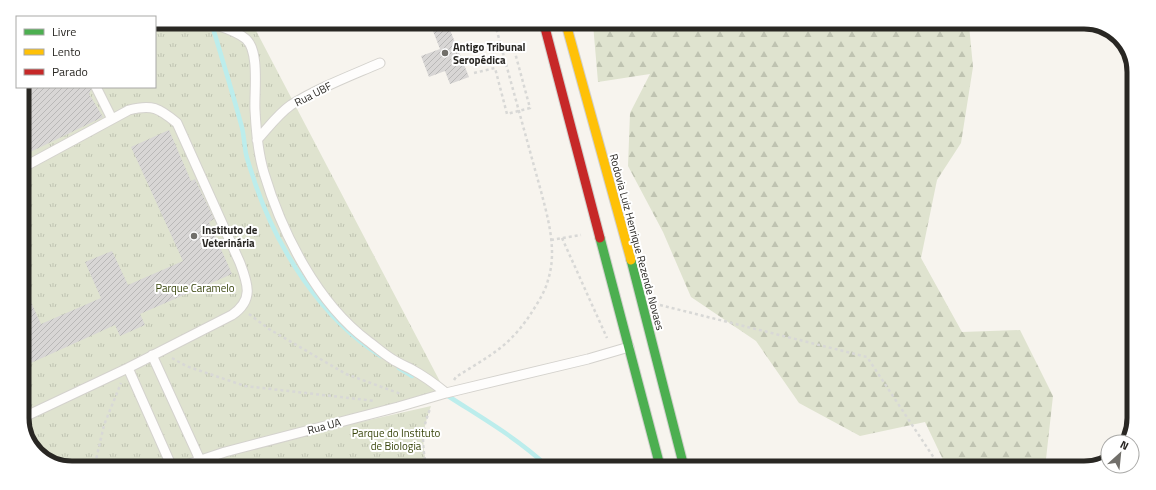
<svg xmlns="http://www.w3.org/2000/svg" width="1156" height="490" viewBox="0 0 1156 490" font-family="'Titillium Web',sans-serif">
	<defs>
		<pattern id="forest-firs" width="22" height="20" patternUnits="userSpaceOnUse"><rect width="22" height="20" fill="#dfe3cf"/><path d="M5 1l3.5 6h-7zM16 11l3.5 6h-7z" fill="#bfc3b1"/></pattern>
		<pattern id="park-tufts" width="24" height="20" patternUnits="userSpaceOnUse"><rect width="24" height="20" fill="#dfe3cf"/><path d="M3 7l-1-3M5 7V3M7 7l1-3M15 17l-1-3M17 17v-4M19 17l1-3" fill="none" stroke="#bfc3b1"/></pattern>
		<pattern id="building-hatch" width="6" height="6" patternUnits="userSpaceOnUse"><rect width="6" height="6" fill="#d8d6d5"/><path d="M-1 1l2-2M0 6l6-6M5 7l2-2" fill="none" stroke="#b9b8b7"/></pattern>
	</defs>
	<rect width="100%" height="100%" fill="#f7f4ee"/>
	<!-- forest -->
	<path fill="url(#forest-firs)" d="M 593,24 L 969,25 L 973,67 L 961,143 L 937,180 L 921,258 L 962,332 L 1020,330 L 1053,396 L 1045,468 L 947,468 L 925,422 L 860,436 L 799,403 L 756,341 L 691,297 L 663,232 L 628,166 L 630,113 L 650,74 L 598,82 Z"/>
	<!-- park -->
	<path fill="url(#park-tufts)" d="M 155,22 L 252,23 L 446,393 L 325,430 L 431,406 C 422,432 422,439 426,466 L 53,464 L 32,448 L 22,421 L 22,87 L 155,87 Z"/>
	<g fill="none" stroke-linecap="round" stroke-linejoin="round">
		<!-- stream -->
		<path stroke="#bcedec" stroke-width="4.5" d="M 212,25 C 222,58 232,91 241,124 C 244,133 244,144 246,154 C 248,163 252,173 255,183 C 277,248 321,319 381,356
			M 399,368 L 412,376
			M 448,396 C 482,418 517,438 547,466"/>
	</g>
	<!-- building -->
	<path fill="url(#building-hatch)" d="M 448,25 L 469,77 L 450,84 L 445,71 L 429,77 L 421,56 L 440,49 L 433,31 Z
		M 22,87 L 90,87 L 91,90 L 89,94 L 103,117 L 22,156 Z
		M 169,130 L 191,181 L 195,179 L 214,219 L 209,222 L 232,274 L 140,314 L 145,325 L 120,336 L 115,325 L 22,367 L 22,283 L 41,324 L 101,298 L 85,262 L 112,251 L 128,285 L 183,261 L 131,147 Z"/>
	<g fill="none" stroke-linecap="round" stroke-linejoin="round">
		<!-- lane casing -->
		<g stroke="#d4d2cd" stroke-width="11">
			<path id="lane" d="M 211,23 C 222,27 237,31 246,39 C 260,52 254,92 255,110 C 256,131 258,153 264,173 C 282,233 317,303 368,341 C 376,347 384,354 392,359 C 398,363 405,366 411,369 C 424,376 435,384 446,393
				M 96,87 L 112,119
				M 257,140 C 268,128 278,114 291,105 C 318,88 350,76 380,63
				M 22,168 L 129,110 C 152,104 159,108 177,123 L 240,263 C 248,284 254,300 232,315 L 128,368 L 22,418
				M 152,355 L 200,460
				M 128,368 L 171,465
				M 50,462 L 63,464
				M 186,465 L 225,452 L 398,407 L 446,393 L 588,359 L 629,347"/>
		</g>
		<!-- fast casing -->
		<g stroke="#d1d0cd" stroke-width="11">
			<path id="fast" d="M 600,238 L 660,466
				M 631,260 L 684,467"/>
		</g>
		<!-- slow casing -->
		<g stroke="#d1d0cd" stroke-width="11">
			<path id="slow" d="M 566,24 L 631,260"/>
		</g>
		<!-- jam casing -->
		<g stroke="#d1d0cd" stroke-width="11">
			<path id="jam" d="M 544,24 L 600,238"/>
		</g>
		<!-- path -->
		<path stroke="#d8d8d6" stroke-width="2.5" stroke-dasharray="3 3" stroke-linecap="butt" d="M 474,73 L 495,68 L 507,114 L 530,108 L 514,49 L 517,48
			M 562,238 L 607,338
			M 551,240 L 581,235
			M 660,305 L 867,357 L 940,467
			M 249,314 L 269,329 L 346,374 L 401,394
			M 172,358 L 186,366 L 245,386 L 375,401
			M 454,380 L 456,377 C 470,368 486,359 499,349 C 511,340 522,327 530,315 C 537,304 545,292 548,280 C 557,252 549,222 542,195 L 495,24
			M 95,464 L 104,425 L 121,383
			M 426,466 C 422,442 421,432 430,409"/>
		<!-- lane -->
		<use href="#lane" stroke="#fefdfc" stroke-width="9"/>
		<!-- fast -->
		<use href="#fast" stroke="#4caf50" stroke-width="9"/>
		<!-- slow -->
		<use href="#slow" stroke="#ffc107" stroke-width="9"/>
		<!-- jam -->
		<use href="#jam" stroke="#c62828" stroke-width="9"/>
	</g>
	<!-- markers -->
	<g fill="#716f6a" stroke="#fff" stroke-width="1.5">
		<circle cx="445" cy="53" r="4"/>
		<circle cx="194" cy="236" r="4"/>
	</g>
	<g text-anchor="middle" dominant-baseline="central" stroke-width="4" stroke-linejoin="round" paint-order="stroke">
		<!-- poi labels -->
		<g font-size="11" font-weight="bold" fill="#292723" stroke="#fff" text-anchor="start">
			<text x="453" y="47">Antigo Tribunal<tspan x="453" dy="13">Seropédica</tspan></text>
			<text x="202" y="230">Instituto de<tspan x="202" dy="13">Veterinária</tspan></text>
		</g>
		<!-- street labels -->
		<g font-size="11" fill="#292723" stroke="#fff">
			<text transform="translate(313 94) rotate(-27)">Rua UBF</text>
			<text transform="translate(637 242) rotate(75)">Rodovia Luiz Henrique Rezende Novaes</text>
			<text transform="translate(324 426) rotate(-15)">Rua UA</text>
		</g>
		<!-- park labels -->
		<g font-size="11" fill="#38450b" stroke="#fff">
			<text x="195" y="288">Parque Caramelo</text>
			<text x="396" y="433">Parque do Instituto<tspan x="396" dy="13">de Biologia</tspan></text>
		</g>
	</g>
	<!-- crop -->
	<path d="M0 0H1156V490H0ZM72 29H1084A43 43 0 0 1 1127 72V418A43 43 0 0 1 1084 461H72A43 43 0 0 1 29 418V72A43 43 0 0 1 72 29Z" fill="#fff" fill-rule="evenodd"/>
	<path fill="none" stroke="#292723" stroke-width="5" d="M72 29H1084A43 43 0 0 1 1127 72V418A43 43 0 0 1 1084 461H72A43 43 0 0 1 29 418V72A43 43 0 0 1 72 29Z"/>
	<!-- legend -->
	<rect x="16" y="16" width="140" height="72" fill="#ffffff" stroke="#a9a9a7"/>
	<rect x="24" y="29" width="20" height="6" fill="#4caf50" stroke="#a9a9a7"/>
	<text x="52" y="36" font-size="12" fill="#292723">Livre</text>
	<rect x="24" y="49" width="20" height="6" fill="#ffc107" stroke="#a9a9a7"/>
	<text x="52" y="56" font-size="12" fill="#292723">Lento</text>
	<rect x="24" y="69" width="20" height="6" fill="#c62828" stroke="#a9a9a7"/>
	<text x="52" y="76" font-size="12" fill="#292723">Parado</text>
	<!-- north arrow -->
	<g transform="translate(1120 454) rotate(27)"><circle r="19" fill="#ffffff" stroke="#a9a9a7"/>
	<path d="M0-3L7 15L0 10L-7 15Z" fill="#716f6a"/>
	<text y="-6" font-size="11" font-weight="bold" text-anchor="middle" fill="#292723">N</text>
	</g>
</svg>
